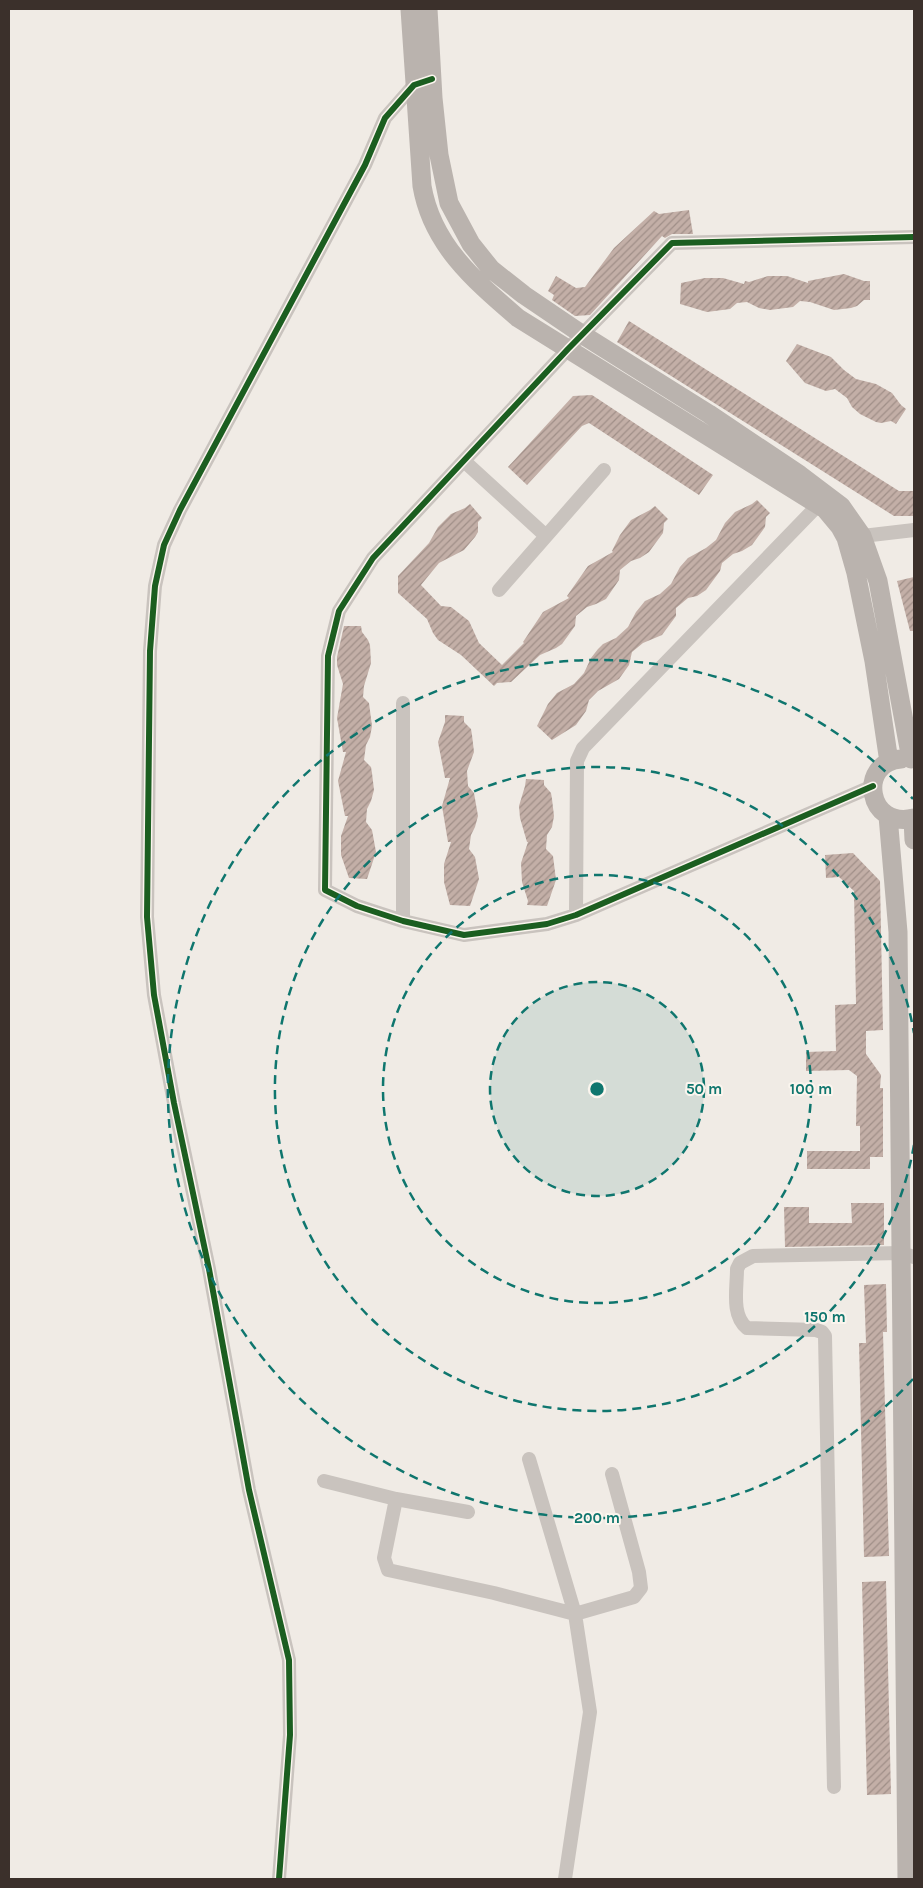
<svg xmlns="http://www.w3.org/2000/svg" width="923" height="1888" viewBox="0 0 923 1888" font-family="Karla,sans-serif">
	<defs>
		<pattern id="building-hatch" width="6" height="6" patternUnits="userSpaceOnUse" patternTransform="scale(1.25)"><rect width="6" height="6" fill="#c3afa7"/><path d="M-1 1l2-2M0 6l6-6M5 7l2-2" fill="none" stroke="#a08f88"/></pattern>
	</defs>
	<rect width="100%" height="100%" fill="#f0ebe5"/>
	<!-- building -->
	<path fill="url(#building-hatch)" d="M 689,210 L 693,234 L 672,234 L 665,238 L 662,236 L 590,315 L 575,316 L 552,300 L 554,295 L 548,291 L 556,276 L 576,288 L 585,287 L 614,248 L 654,211 L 659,214 Z
		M 844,274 L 864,281 L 870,281 L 870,300 L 864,300 L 857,306 L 851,308 L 834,310 L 810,302 L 800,301 L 793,307 L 770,310 L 759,308 L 747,302 L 737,303 L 730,309 L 707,312 L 680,304 L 681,283 L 705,278 L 723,278 L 744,284 L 745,281 L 749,282 L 768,276 L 787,276 L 808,283 L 808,281 Z
		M 629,321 L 899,491 L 914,491 L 914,516 L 894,516 L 617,342 Z
		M 797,344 L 831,357 L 844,370 L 856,379 L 876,384 L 892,393 L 901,405 L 906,409 L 896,424 L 891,421 L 881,423 L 876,422 L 860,414 L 852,407 L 847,398 L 835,389 L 826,391 L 805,383 L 786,361 Z
		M 592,395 L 713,475 L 699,495 L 589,423 L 582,426 L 527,485 L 508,467 L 573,396 Z
		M 757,500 L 770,513 L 766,517 L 765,527 L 752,545 L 742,551 L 733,554 L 722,563 L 720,571 L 706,590 L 697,596 L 688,598 L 676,608 L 676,616 L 662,635 L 643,643 L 632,652 L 629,665 L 619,679 L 598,691 L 589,700 L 586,711 L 576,725 L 552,740 L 537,726 L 548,704 L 557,693 L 574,684 L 584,673 L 591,658 L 598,649 L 603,644 L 616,638 L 628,627 L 636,612 L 645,601 L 660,594 L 671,584 L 680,567 L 688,558 L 706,548 L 716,540 L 725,523 L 735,512 L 752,504 Z
		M 470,504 L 482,518 L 478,522 L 478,532 L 475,537 L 464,550 L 439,563 L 421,585 L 441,606 L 451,607 L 469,621 L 479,643 L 502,665 L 524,643 L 523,642 L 543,612 L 569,598 L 567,596 L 588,566 L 613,552 L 612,551 L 620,535 L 631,520 L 650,510 L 655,506 L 668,519 L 664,523 L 663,533 L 649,552 L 640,558 L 631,561 L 620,570 L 619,580 L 606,599 L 596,604 L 587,607 L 576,616 L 575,626 L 562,644 L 556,648 L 540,655 L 511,682 L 497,683 L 494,686 L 461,655 L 438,640 L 433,633 L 427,619 L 398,593 L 398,576 L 429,543 L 438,527 L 451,514 L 465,508 Z
		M 914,577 L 914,631 L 910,631 L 897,581 Z
		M 344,626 L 361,626 L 362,632 L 368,640 L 370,645 L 371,663 L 364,686 L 363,697 L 369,703 L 372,726 L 370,737 L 366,745 L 364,760 L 371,767 L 372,773 L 374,790 L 371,801 L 367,809 L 366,822 L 372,830 L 376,852 L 367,879 L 349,878 L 341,855 L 341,836 L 348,816 L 345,816 L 338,781 L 346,752 L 343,752 L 337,718 L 343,684 L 337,665 L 337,657 Z
		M 445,715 L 464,716 L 464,722 L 471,729 L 472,735 L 474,752 L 467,771 L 468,786 L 474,793 L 478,816 L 475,827 L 471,835 L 469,849 L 475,857 L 479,879 L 470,906 L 450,905 L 444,882 L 444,864 L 451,842 L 448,842 L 442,806 L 450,778 L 445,778 L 438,742 L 445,722 Z
		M 526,779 L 544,780 L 544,785 L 551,793 L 552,799 L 554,816 L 552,827 L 547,835 L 546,849 L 553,856 L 556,880 L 547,906 L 527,905 L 528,901 L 522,882 L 521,863 L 528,842 L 527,842 L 520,818 L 519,806 L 525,786 Z
		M 853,853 L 880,881 L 883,1030 L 866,1031 L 866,1054 L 881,1075 L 880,1088 L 883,1088 L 883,1157 L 870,1157 L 870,1169 L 807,1169 L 807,1151 L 860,1151 L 860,1126 L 856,1126 L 857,1076 L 849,1070 L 806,1071 L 806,1052 L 836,1051 L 835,1005 L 856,1004 L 854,891 L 839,877 L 826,878 L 825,855 Z
		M 851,1203 L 884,1203 L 884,1245 L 785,1247 L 784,1207 L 809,1207 L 809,1223 L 852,1223 Z
		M 886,1284 L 887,1332 L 883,1332 L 889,1556 L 864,1557 L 859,1343 L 866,1343 L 864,1285 Z
		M 886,1581 L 891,1794 L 867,1795 L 862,1582 Z"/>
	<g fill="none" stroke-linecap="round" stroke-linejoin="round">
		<!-- street -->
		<path stroke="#c9c3be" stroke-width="14" d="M 464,461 L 546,536
			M 854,537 L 914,530
			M 499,590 L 604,470
			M 873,786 L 576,915 L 547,924 L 464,935 L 403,921 L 357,906 L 325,890 L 328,656 L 339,611 L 373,558 L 568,349 L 672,243 L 914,237
			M 576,915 L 577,761 L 583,748 L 824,499
			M 403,921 L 403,703
			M 324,1481 L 396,1499
			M 468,1512 L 396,1499 L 384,1558 L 388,1570 L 494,1593 L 575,1614 L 529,1459
			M 834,1787 L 825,1336 L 822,1332 L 816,1330 L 747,1328 C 731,1315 737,1289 737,1269 L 740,1263 L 753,1256 L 901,1253 L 914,1257
			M 279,1879 L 290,1735 L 289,1660 L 249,1490 L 209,1269 L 174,1103 L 154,995 L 147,917 L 150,651 L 155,586 L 164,545 L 180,510 L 365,165 L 385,118 L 414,85 L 419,83
			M 565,1879 L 590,1712 L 575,1614 L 634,1597 L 641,1588 L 639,1572 L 612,1474"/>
		<!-- secondary -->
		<path stroke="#bab3ae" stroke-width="19" d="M 410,9 L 422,186 C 432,245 475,281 518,318 L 825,509 L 840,527 L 846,538 L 856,573 L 874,661 L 889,762
			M 428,9 L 433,98 L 439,155 L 449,203 L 471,244 L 491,269 L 524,295 L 583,335 L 709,414 L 800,475 L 841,506 L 862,536 L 878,581 L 911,759
			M 901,759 C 857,762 867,830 914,818
			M 888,816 L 898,932 L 907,1879
			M 913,819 L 914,840"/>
		<!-- cycleway casing -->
		<g stroke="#fbf5ee" stroke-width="9">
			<path id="cycleway" d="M 873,786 L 576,915 L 547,924 L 464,935 L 403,921 L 357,906 L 325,890 L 328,656 L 339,611 L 373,558 L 568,349 L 672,243 L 914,237
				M 279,1879 L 290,1735 L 289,1660 L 249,1490 L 209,1269 L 174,1103 L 154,995 L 147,917 L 150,651 L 155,586 L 164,545 L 180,510 L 365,165 L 385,118 L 414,85 L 432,79"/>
		</g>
		<!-- cycleway -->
		<use href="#cycleway" stroke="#1b5e20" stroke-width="6"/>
	</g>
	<!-- distance rings -->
	<circle cx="597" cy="1089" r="107" fill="#0f766e" fill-opacity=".12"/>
	<g fill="none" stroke="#0f766e" stroke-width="2.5" stroke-dasharray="9 6">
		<circle cx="597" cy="1089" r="107"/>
		<circle cx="597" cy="1089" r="214"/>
		<path d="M914 1145A322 322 0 1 1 914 1033"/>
		<path d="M913 1379A429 429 0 1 1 913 799"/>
	</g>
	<circle cx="597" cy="1089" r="8" fill="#0f766e" stroke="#fbf5ee" stroke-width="2.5"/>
	<g font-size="15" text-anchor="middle" font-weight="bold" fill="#0f766e" stroke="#fbf5ee" stroke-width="4" stroke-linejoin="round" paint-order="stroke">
		<text x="704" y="1094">50 m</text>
		<text x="811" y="1094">100 m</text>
		<text x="825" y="1322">150 m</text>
		<text x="597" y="1523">200 m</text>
	</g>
	<!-- border -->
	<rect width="923" height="1888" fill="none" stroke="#3b302b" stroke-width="20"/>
</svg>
